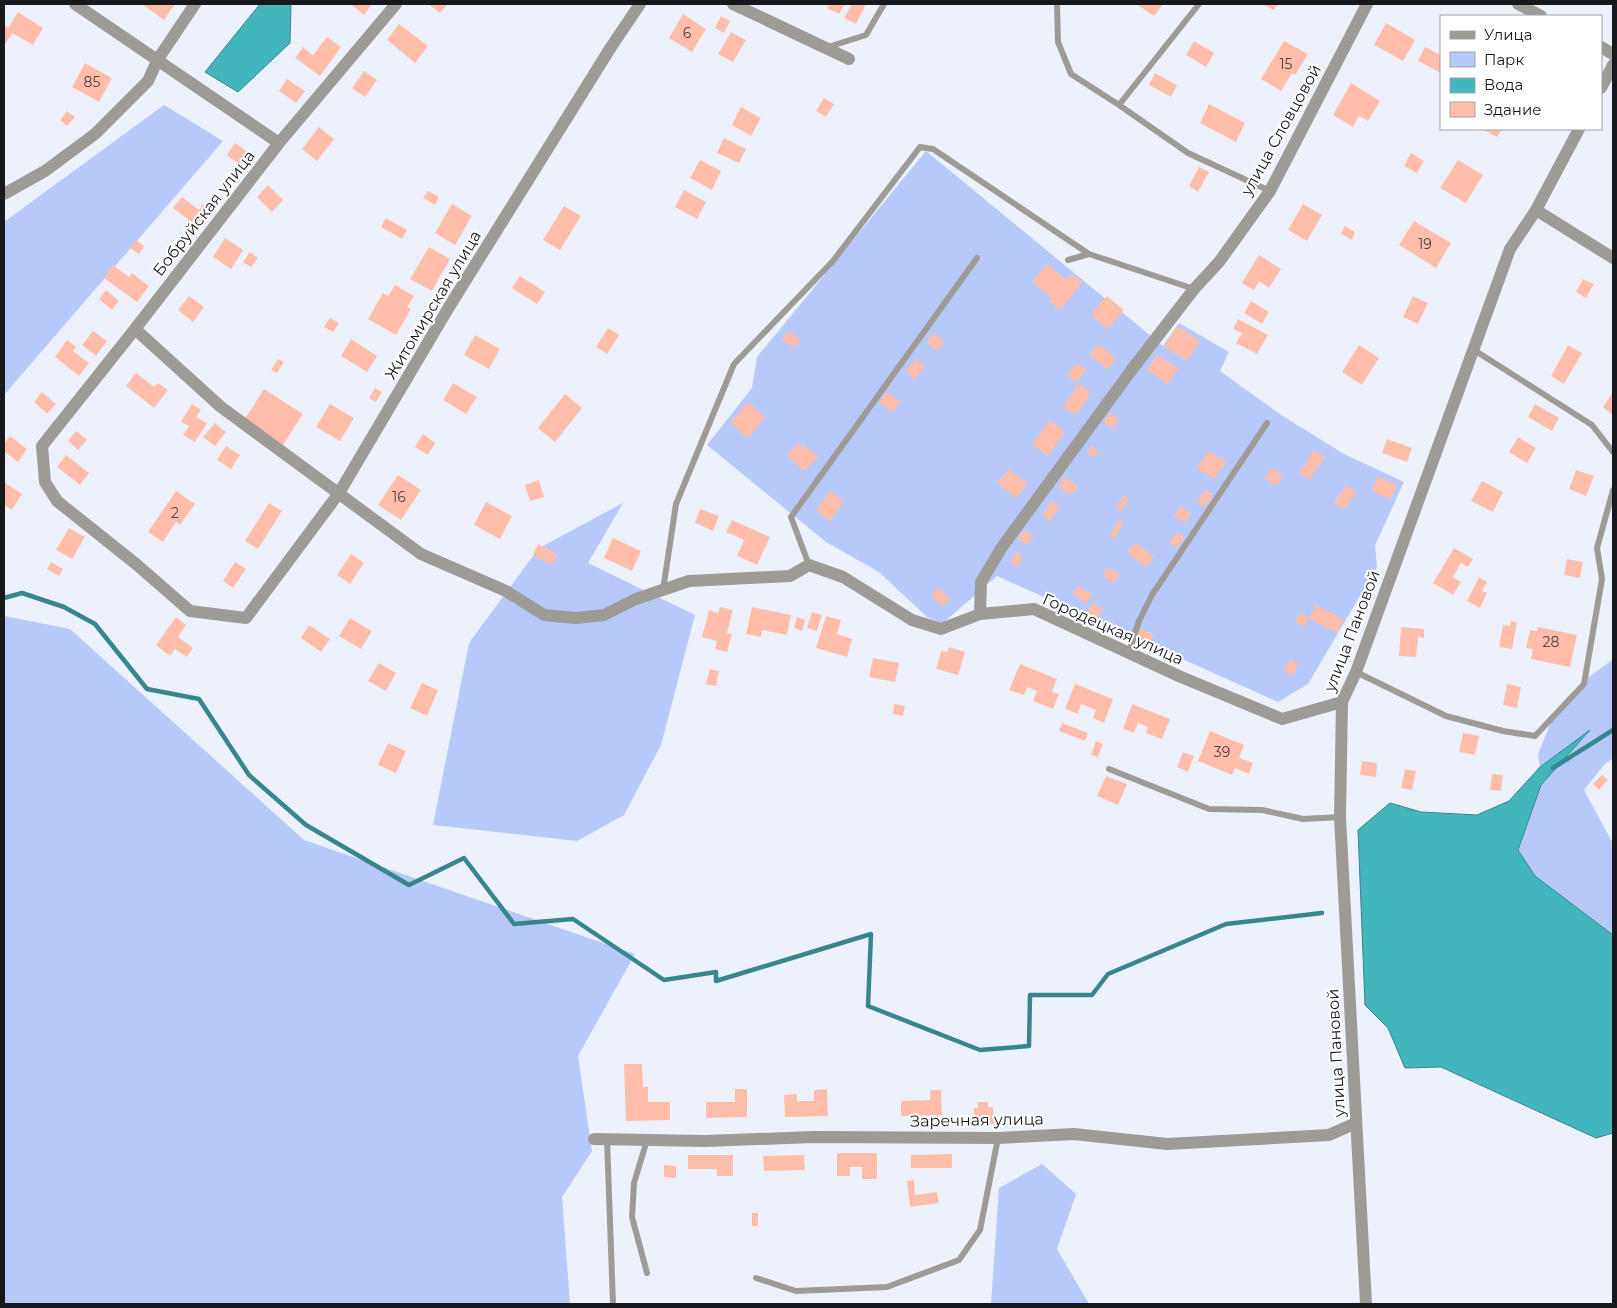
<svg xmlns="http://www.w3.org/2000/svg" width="1617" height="1308" viewBox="0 0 1617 1308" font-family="Montserrat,sans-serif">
	<rect width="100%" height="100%" fill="#edf1fc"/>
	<!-- green -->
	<path fill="#b7c9fb" d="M 164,105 L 223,141 L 4,395 L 4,222 Z
		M 926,151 L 1163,346 L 1179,323 L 1229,352 L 1220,371 L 1281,415 L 1344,454 L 1404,482 L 1375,545 L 1377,567 L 1308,684 L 1278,702 L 997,576 L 942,624 L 927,617 L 879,572 L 826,542 L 707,445 L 752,388 L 757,357 Z
		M 623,503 L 588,563 L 695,615 L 661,745 L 624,815 L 577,841 L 433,825 L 469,643 L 539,548 Z
		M 4,616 L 70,629 L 304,840 L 635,954 L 578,1056 L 592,1151 L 562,1197 L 570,1304 L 4,1304 Z
		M 1613,659 L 1613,758 L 1604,765 L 1584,790 L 1613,844 L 1613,935 L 1535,876 L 1518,850 L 1541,785 L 1588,733 L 1540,767 L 1538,754 L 1555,712 L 1589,677 Z
		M 1042,1164 L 1076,1194 L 1057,1249 L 1089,1304 L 991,1304 L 999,1188 Z"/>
	<!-- water -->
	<path fill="#43b5bc" stroke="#36868c" d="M 260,4 L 291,4 L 290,43 L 238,92 L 205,72 Z
		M 1590,730 L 1541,785 L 1518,850 L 1535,876 L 1613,935 L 1613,1133 L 1596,1138 L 1441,1067 L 1405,1068 L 1388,1028 L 1365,1005 L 1358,830 L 1390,803 L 1421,812 L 1477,815 L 1509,801 L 1540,767 Z"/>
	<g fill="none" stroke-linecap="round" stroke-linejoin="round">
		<!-- stream -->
		<path stroke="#36868c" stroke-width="4.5" d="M 4,598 L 22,593 L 64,607 L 95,624 L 147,689 L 199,699 L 249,775 L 306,825 L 409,885 L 464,858 L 514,924 L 573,919 L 664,980 L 716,972 L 716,981 L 871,934 L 868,1006 L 980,1050 L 1029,1046 L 1030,995 L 1092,995 L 1108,974 L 1226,924 L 1322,913
			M 1553,768 L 1613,730"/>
	</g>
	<!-- building -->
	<path fill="#ffbdaa" d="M 144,4 L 175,4 L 164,20 L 143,5 Z
		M 350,4 L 372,4 L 364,15 Z
		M 428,4 L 448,4 L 440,13 Z
		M 830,4 L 845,4 L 839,14 L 827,8 Z
		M 852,4 L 866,4 L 856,24 L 844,18 Z
		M 1136,4 L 1163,4 L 1154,16 Z
		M 1262,4 L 1278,4 L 1274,10 Z
		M 18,12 L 43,28 L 33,45 L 12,33 L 4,46 L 4,25 L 8,28 Z
		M 683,14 L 706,29 L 692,52 L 669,38 Z
		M 721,16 L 730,21 L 724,33 L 715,28 Z
		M 1386,23 L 1415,40 L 1403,61 L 1374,45 Z
		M 399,24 L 428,46 L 415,63 L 387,40 Z
		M 731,32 L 746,40 L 733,62 L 718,54 Z
		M 327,37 L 341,47 L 320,76 L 295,58 L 303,47 L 313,55 Z
		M 1194,41 L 1214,53 L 1206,67 L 1186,55 Z
		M 1284,41 L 1308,54 L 1295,75 L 1292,73 L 1281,91 L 1261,79 Z
		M 1425,47 L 1441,55 L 1441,73 L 1418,61 Z
		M 85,63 L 112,78 L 99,102 L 72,87 Z
		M 364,71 L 377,80 L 365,97 L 352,88 Z
		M 1155,73 L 1177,85 L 1171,97 L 1149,85 Z
		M 287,79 L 305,91 L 296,103 L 279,91 Z
		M 1351,83 L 1380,101 L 1368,121 L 1359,116 L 1353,127 L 1333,115 Z
		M 824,98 L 834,104 L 826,117 L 816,111 Z
		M 1209,104 L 1245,123 L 1236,142 L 1200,123 Z
		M 741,107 L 761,118 L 751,136 L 732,125 Z
		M 67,111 L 75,117 L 67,126 L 60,120 Z
		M 319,127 L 334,139 L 317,161 L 302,149 Z
		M 1482,129 L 1502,129 L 1497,137 Z
		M 724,138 L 746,149 L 739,163 L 717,153 Z
		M 235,143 L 250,154 L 241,166 L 227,155 Z
		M 1411,153 L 1424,161 L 1417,173 L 1404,166 Z
		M 700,160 L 721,171 L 712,190 L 690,178 Z
		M 1458,160 L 1483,175 L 1466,203 L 1440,188 Z
		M 1199,167 L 1209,172 L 1198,192 L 1189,186 Z
		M 268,185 L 283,200 L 272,212 L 257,197 Z
		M 684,190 L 706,202 L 697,219 L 675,207 Z
		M 428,191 L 439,197 L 435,205 L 423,198 Z
		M 182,197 L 199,210 L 203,204 L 211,210 L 198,227 L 173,208 Z
		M 452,204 L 472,216 L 455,245 L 435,233 Z
		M 1303,204 L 1322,215 L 1307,241 L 1288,230 Z
		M 564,206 L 581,216 L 560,250 L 543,240 Z
		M 386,218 L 407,230 L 402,239 L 381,227 Z
		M 1414,221 L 1451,243 L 1436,268 L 1399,245 Z
		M 1345,226 L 1355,232 L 1352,240 L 1341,234 Z
		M 225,238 L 243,250 L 231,269 L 213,257 Z
		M 136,240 L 144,246 L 139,254 L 130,248 Z
		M 429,247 L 450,259 L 432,291 L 410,279 Z
		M 250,252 L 258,258 L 251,267 L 243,262 Z
		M 1259,255 L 1281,269 L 1269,288 L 1259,281 L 1254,290 L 1242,283 Z
		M 1047,264 L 1067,280 L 1071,274 L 1082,282 L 1060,310 L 1049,301 L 1052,298 L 1032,282 Z
		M 113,265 L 129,277 L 132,273 L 149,286 L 137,302 L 104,278 Z
		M 520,276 L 545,292 L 537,304 L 512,288 Z
		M 1583,279 L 1594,284 L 1586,298 L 1576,292 Z
		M 395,285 L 414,296 L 407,307 L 411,309 L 396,335 L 368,319 L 383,293 L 388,296 Z
		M 106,290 L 119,301 L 112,310 L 99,299 Z
		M 189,296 L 204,307 L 193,322 L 178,310 Z
		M 1107,296 L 1124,310 L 1108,329 L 1091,315 Z
		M 1413,296 L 1428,303 L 1418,324 L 1403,317 Z
		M 1251,301 L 1269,312 L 1262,324 L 1244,313 Z
		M 330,318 L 339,323 L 333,332 L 324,327 Z
		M 1238,319 L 1268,335 L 1257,354 L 1236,343 L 1242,333 L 1233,329 Z
		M 1177,326 L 1200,341 L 1187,361 L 1164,347 Z
		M 608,328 L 619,335 L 607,354 L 596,347 Z
		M 93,331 L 107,341 L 96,356 L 82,345 Z
		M 788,331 L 801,340 L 795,348 L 782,340 Z
		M 934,333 L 944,342 L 937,351 L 927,342 Z
		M 475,335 L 500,349 L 489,369 L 464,355 Z
		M 351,339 L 377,356 L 367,372 L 341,356 Z
		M 67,340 L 76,347 L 73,351 L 89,363 L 79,376 L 55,357 Z
		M 1098,344 L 1116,358 L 1108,369 L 1089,355 Z
		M 1359,345 L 1379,358 L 1362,385 L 1342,372 Z
		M 1568,345 L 1582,353 L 1564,384 L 1551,376 Z
		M 1157,355 L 1178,368 L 1168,384 L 1147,370 Z
		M 278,359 L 284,362 L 277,373 L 271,370 Z
		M 915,359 L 925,366 L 915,379 L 905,372 Z
		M 1076,363 L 1086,369 L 1077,382 L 1067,376 Z
		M 136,373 L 154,387 L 158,383 L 168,390 L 154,408 L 126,386 Z
		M 453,383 L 477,397 L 466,414 L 443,400 Z
		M 1078,384 L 1091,393 L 1076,415 L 1063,407 Z
		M 375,388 L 382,392 L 376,402 L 369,398 Z
		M 264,389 L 303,414 L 283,445 L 244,420 Z
		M 42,392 L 56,404 L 47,414 L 34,402 Z
		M 886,392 L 900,401 L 893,412 L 879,403 Z
		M 1613,392 L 1613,415 L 1603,407 Z
		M 565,394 L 582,408 L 555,442 L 538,428 Z
		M 748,402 L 765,417 L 748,438 L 730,423 Z
		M 192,404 L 201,410 L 196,417 L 207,423 L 195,442 L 183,435 L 189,426 L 181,422 Z
		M 330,404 L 354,418 L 340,441 L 316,427 Z
		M 1535,404 L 1559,418 L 1552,431 L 1528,417 Z
		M 1110,413 L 1119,419 L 1113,429 L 1103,423 Z
		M 1049,420 L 1065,431 L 1048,456 L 1032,445 Z
		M 215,423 L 226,432 L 215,446 L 203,437 Z
		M 76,431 L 87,440 L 78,450 L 68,441 Z
		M 423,434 L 435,443 L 428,455 L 415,447 Z
		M 10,436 L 27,449 L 18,462 L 4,451 L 4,444 Z
		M 1518,437 L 1536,448 L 1527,463 L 1509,452 Z
		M 1387,439 L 1412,448 L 1407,462 L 1382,453 Z
		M 798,443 L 802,447 L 804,445 L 818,457 L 804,471 L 787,455 Z
		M 226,446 L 240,455 L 231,469 L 217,460 Z
		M 1091,446 L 1099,451 L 1095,457 L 1087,452 Z
		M 1314,450 L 1325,457 L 1309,480 L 1299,473 Z
		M 1209,451 L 1226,462 L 1214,479 L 1197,468 Z
		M 66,455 L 89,473 L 80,485 L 57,467 Z
		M 1271,468 L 1283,475 L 1277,486 L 1265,479 Z
		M 1009,469 L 1028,484 L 1016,498 L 997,483 Z
		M 1576,470 L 1594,476 L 1586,496 L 1569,489 Z
		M 398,475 L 421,490 L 401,520 L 378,505 Z
		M 1064,477 L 1078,486 L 1071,495 L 1058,487 Z
		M 1378,477 L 1397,485 L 1391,499 L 1371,491 Z
		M 539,480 L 544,497 L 530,501 L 525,485 Z
		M 1482,481 L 1503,492 L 1493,512 L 1471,501 Z
		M 4,482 L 22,494 L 12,510 L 4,505 Z
		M 1346,485 L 1356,492 L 1344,510 L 1334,503 Z
		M 1205,490 L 1213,495 L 1205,507 L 1197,502 Z
		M 176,491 L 195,504 L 180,525 L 176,522 L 163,542 L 148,532 Z
		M 830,491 L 844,501 L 830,521 L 816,510 Z
		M 1123,495 L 1129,499 L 1121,511 L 1116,508 Z
		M 1052,501 L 1060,506 L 1050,521 L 1042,515 Z
		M 486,502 L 512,516 L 500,539 L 474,525 Z
		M 269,503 L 282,511 L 258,549 L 245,541 Z
		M 1180,506 L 1191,513 L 1185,523 L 1174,516 Z
		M 700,509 L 719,516 L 713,531 L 695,523 Z
		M 1119,519 L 1124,522 L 1114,539 L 1109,536 Z
		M 732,520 L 770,537 L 757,565 L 737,556 L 744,540 L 726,532 Z
		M 69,528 L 85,537 L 72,559 L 56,550 Z
		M 1024,530 L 1034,536 L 1028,545 L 1018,539 Z
		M 1177,532 L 1185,537 L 1177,548 L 1169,543 Z
		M 613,538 L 641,551 L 632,571 L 604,558 Z
		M 1134,543 L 1154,556 L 1147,567 L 1127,553 Z
		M 538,544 L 557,554 L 552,565 L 533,555 Z
		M 1454,548 L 1473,559 L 1468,567 L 1461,563 L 1453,577 L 1461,582 L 1453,595 L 1433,583 Z
		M 1016,552 L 1023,556 L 1017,567 L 1010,562 Z
		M 351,554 L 364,563 L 350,584 L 337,575 Z
		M 1567,559 L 1583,562 L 1580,578 L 1564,575 Z
		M 51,562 L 63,569 L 59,576 L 47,569 Z
		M 235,562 L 246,569 L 233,588 L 223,581 Z
		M 1108,567 L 1120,574 L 1115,583 L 1103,576 Z
		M 1479,577 L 1487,582 L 1482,591 L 1487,593 L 1480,608 L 1467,601 Z
		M 1078,586 L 1092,594 L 1086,603 L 1073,594 Z
		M 938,588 L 950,598 L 943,606 L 931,596 Z
		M 1093,603 L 1103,609 L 1096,620 L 1086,613 Z
		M 1316,605 L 1344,620 L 1337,633 L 1309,618 L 1304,627 L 1295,622 L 1300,612 L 1309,618 Z
		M 720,607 L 733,610 L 727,633 L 732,634 L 727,652 L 715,649 L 717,641 L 702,637 L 709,610 L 718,613 Z
		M 752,607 L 791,615 L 787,635 L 762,630 L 761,637 L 746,634 Z
		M 812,612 L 822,615 L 817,631 L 807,628 Z
		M 826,616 L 841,620 L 837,634 L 852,639 L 847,657 L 816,648 Z
		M 176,617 L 186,625 L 178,637 L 193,648 L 187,657 L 175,649 L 170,656 L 156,645 Z
		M 797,617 L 805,620 L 802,631 L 794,628 Z
		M 350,618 L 372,631 L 361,649 L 339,636 Z
		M 1511,621 L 1517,622 L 1512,649 L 1499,647 L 1503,625 L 1510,626 Z
		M 309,625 L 330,639 L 321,652 L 301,638 Z
		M 1401,627 L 1424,629 L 1424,638 L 1418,637 L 1416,657 L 1399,656 Z
		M 1538,627 L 1577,635 L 1570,667 L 1531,659 L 1533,649 L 1526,648 L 1530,630 L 1537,631 Z
		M 1141,628 L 1154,635 L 1149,643 L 1137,636 Z
		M 949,647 L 965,652 L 958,675 L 936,669 L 941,651 L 947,652 Z
		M 873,658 L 899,663 L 895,682 L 869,677 Z
		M 1290,659 L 1299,665 L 1292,676 L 1283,670 Z
		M 379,663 L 396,673 L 386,691 L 368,681 Z
		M 1020,664 L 1057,679 L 1052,692 L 1059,694 L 1053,709 L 1033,701 L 1037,691 L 1027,687 L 1024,695 L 1009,690 Z
		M 710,669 L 719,671 L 716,686 L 706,684 Z
		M 422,683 L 438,690 L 427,716 L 410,708 Z
		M 1075,684 L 1113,699 L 1104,723 L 1093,718 L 1096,710 L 1081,704 L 1078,714 L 1065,709 Z
		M 1507,684 L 1521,687 L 1517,708 L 1503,705 Z
		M 894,704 L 905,706 L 903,716 L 893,714 Z
		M 1132,704 L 1170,719 L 1162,739 L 1146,733 L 1148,727 L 1138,723 L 1134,733 L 1123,729 Z
		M 1062,723 L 1088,733 L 1085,741 L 1059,731 Z
		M 1210,731 L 1244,745 L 1239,758 L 1253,763 L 1249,774 L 1235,768 L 1232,775 L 1198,761 Z
		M 1463,733 L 1479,736 L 1475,755 L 1459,752 Z
		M 1096,741 L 1103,744 L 1098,757 L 1091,755 Z
		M 388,743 L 406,751 L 396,773 L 378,765 Z
		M 1183,752 L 1194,756 L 1188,772 L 1177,767 Z
		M 1362,761 L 1377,763 L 1376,777 L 1360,775 Z
		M 1405,769 L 1416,771 L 1412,790 L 1401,788 Z
		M 1492,774 L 1503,775 L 1501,791 L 1490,790 Z
		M 1602,775 L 1608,780 L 1599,790 L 1593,784 Z
		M 1106,776 L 1127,784 L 1118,805 L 1097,796 Z
		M 624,1064 L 642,1064 L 643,1087 L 648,1087 L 648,1102 L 670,1102 L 670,1120 L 626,1121 Z
		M 735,1089 L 747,1089 L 747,1117 L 706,1118 L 706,1102 L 735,1102 Z
		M 827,1089 L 828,1116 L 785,1117 L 784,1095 L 797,1094 L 797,1101 L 814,1101 L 814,1090 Z
		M 930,1090 L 941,1090 L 942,1115 L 901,1116 L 901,1101 L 930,1100 Z
		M 977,1102 L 988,1102 L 988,1107 L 993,1107 L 994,1124 L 975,1124 L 974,1108 L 978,1108 Z
		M 837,1153 L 877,1153 L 877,1179 L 862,1179 L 862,1167 L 850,1167 L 850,1176 L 837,1176 Z
		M 952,1154 L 952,1168 L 911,1168 L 911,1155 Z
		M 688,1155 L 733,1155 L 733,1176 L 717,1176 L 717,1169 L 688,1169 Z
		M 804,1155 L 805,1170 L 764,1171 L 763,1156 Z
		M 664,1165 L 676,1166 L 676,1178 L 664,1177 Z
		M 914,1180 L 915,1195 L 937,1192 L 939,1203 L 910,1207 L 907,1181 Z
		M 752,1213 L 758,1213 L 758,1226 L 752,1226 Z"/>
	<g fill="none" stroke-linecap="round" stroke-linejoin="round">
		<!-- lane -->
		<path stroke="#9e9a96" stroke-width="6" d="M 1057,4 L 1058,42 L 1071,74 L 1119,105 L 1188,153 L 1270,191
			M 828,47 L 866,35 L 884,4
			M 1119,105 L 1199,4
			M 1068,260 L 1089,254 L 1194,289
			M 1474,350 L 1592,425 L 1613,452
			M 809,565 L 791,517 L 977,258
			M 663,590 L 676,504 L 734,364 L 833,261 L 920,147 L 933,149 L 1089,254
			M 1129,652 L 1139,621 L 1152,595 L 1267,423
			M 1356,672 L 1446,716 L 1503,731 L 1535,736 L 1584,684 L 1602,579 L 1597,548 L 1613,490
			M 1109,769 L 1209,809 L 1262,810 L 1303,819 L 1340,817
			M 607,1139 L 613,1304
			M 647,1140 L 634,1183 L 632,1217 L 647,1273
			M 756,1278 L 796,1291 L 887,1287 L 959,1260 L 980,1230 L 998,1138"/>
		<!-- street -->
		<path stroke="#9e9a96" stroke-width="12" d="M 75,4 L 279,143
			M 396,4 L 279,143 L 135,329 L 42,446 L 45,482 L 57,501 L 136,564 L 190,611 L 246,618 L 339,493 L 449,307 L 611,47 L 640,4
			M 733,4 L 849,59
			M 1518,4 L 1541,16
			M 1601,47 L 1613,54
			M 1601,88 L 1613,65
			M 4,194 L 45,171 L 95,134 L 148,81 L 158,59 L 195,4
			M 1536,210 L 1613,258
			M 135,329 L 221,407 L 421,554 L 506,591 L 544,615 L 576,618 L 604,615 L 636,599 L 689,581 L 790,576 L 809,565 L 843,577 L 912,620 L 941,629 L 980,614 L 1034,609 L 1181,677 L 1282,719 L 1342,702
			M 980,614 L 981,582 L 1002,547 L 1133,368 L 1194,289 L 1219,262 L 1270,191 L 1367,4
			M 594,1139 L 705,1141 L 813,1137 L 998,1138 L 1074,1134 L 1167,1144 L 1329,1135 L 1356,1123
			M 1366,1304 L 1340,817 L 1342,702 L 1356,672 L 1510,249 L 1536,210 L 1579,129"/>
	</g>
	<g text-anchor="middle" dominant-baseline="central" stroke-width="4" stroke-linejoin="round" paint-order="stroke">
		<!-- number labels -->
		<g font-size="14" fill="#514140">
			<text x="687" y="33">6</text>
			<text x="1286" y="64">15</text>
			<text x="92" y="82">85</text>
			<text x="1425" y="244">19</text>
			<text x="399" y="497">16</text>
			<text x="175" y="513">2</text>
			<text x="1551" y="642">28</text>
			<text x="1222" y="752">39</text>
		</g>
		<!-- street labels -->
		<g font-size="16" fill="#17181c" stroke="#fff">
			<text transform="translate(1281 130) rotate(-61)">улица Словцовой</text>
			<text transform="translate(204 213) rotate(-52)">Бобруйская улица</text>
			<text transform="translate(433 305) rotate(-59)">Житомирская улица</text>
			<text transform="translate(1113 629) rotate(24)">Городецкая улица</text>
			<text transform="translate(1352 631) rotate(-69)">улица Пановой</text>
			<text transform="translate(1336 1053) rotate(-93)">улица Пановой</text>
			<text transform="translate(977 1120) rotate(-1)">Заречная улица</text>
		</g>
	</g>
	<!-- border -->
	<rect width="1617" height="1308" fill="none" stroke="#17181c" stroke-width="10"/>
	<!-- legend -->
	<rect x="1440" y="15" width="162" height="115" fill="#ffffff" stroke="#a2a3a4"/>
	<rect x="1450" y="31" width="25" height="8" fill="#9e9a96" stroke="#a2a3a4"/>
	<text x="1484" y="40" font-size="15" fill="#17181c">Улица</text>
	<rect x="1450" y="52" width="25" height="15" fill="#b7c9fb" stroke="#a2a3a4"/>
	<text x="1484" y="65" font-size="15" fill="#17181c">Парк</text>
	<rect x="1450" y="78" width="25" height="15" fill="#43b5bc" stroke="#a2a3a4"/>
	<text x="1484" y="90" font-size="15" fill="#17181c">Вода</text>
	<rect x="1450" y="102" width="25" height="15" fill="#ffbdaa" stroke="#a2a3a4"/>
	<text x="1484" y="115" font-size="15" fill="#17181c">Здание</text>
</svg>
